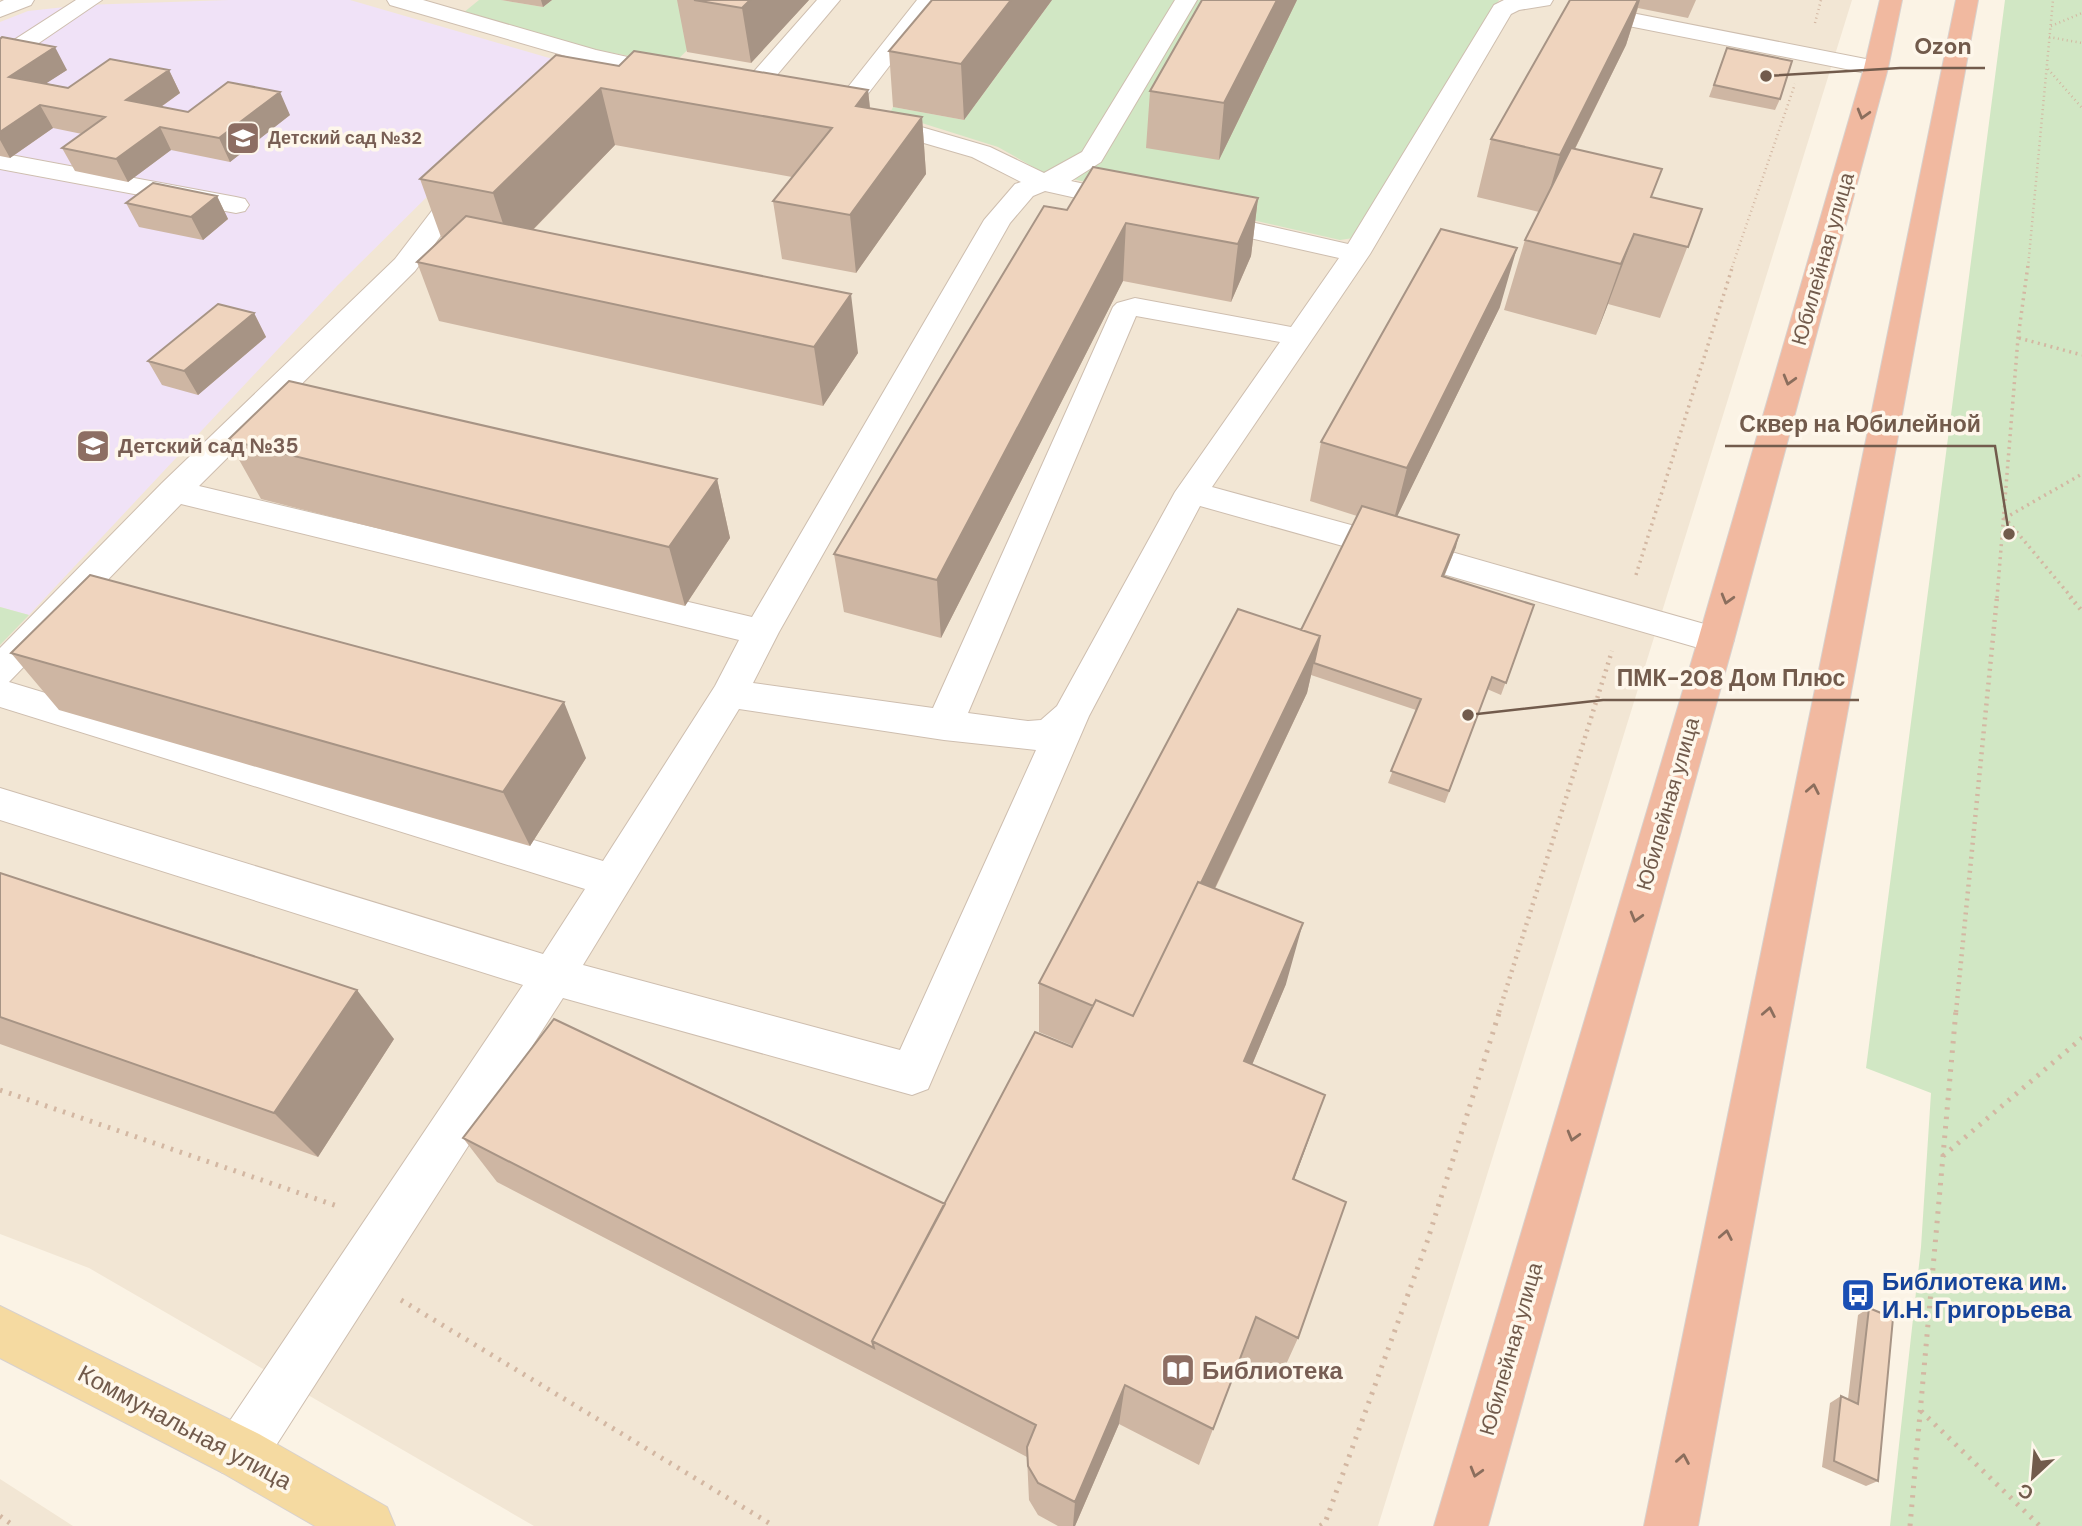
<svg xmlns="http://www.w3.org/2000/svg" width="2082" height="1526" viewBox="0 0 2082 1526" font-family="'DM Sans',sans-serif">
	<rect width="100%" height="100%" fill="#fbf3e5"/>
	<!-- residential -->
	<path fill="#f2e6d4" d="M 0,0 L 1852,0 L 1378,1526 L 534,1526 L 89,1268 L 0,1234 Z
		M 0,1479 L 73,1526 L 0,1526 Z"/>
	<!-- education -->
	<path fill="#f0e2f7" d="M 229,0 L 350,0 L 563,62 L 337,286 L 29,615 L 0,607 L 0,22 L 28,11 L 84,5 Z"/>
	<!-- green -->
	<path fill="#d1e7c4" d="M 479,0 L 501,0 L 543,7 L 552,0 L 739,0 L 673,64 L 597,50 L 463,13 Z
		M 1052,0 L 1499,0 L 1367,236 L 1340,240 L 1042,172 L 998,147 L 890,113 L 893,107 L 964,120 Z
		M 2005,0 L 2082,0 L 2082,1526 L 1890,1526 L 1921,1247 L 1931,1093 L 1866,1068 Z
		M 0,607 L 29,615 L 0,645 Z"/>
	<g fill="none" stroke-linecap="round" stroke-linejoin="round">
		<!-- minor casing -->
		<g stroke="#cebeaf" stroke-width="2">
			<path id="minor" d="M 4,0 L 34,0 L 31,5 L 0,17 L 0,2 Z
				M 76,0 L 102,0 L 8,64 L 0,66 L 0,49 Z
				M 387,0 L 423,0 L 596,50 L 682,69 L 685,74 L 682,79 L 673,81 L 583,61 L 390,5 Z
				M 817,0 L 840,0 L 760,95 L 751,97 L 742,95 L 739,90 L 742,85 Z
				M 917,0 L 940,0 L 851,116 L 842,118 L 833,116 L 830,111 L 833,106 Z
				M 1175,0 L 1197,0 L 1101,162 L 1071,181 L 1139,196 L 1143,202 L 1139,208 L 1130,210 L 1045,191 L 1033,196 L 1010,223 L 779,632 L 753,683 L 933,708 L 1113,307 L 1117,303 L 1135,298 L 1291,327 L 1339,258 L 1192,225 L 1188,219 L 1192,213 L 1202,211 L 1348,244 L 1494,5 L 1504,0 L 1553,0 L 1550,5 L 1519,10 L 1511,14 L 1370,254 L 1212,487 L 1362,528 L 1367,536 L 1362,544 L 1350,548 L 1200,506 L 1089,716 L 928,1089 L 912,1095 L 563,998 L 259,1472 L 240,1479 L 221,1472 L 214,1453 L 221,1434 L 523,985 L 0,820 L 0,788 L 543,954 L 585,889 L 0,707 L 0,648 L 162,483 L 395,259 L 447,191 L 456,189 L 465,191 L 469,197 L 415,271 L 199,486 L 752,617 L 984,220 L 1015,184 L 1021,182 L 972,157 L 862,125 L 858,120 L 862,115 L 871,112 L 880,115 L 990,147 L 1044,173 L 1082,152 ZM 1136,316 L 1280,342 L 1175,492 L 1057,706 L 1041,720 L 1028,721 L 968,713 ZM 181,504 L 739,640 L 715,686 L 603,861 L 9,682 ZM 739,709 L 944,740 L 1036,750 L 900,1050 L 583,965 Z
				M 1581,3 L 1876,61 L 1884,63 L 1888,68 L 1884,73 L 1876,75 L 1573,15 L 1570,10 L 1573,5 Z
				M 0,153 L 236,197 L 245,199 L 249,205 L 245,211 L 236,213 L 0,169 Z
				M 1448,551 L 1729,631 L 1734,640 L 1729,649 L 1716,653 L 1436,572 L 1431,563 L 1436,554 Z"/>
		</g>
		<!-- major casing -->
		<g stroke="#d8d1cd" stroke-width="2">
			<path id="major" d="M 0,1306 L 259,1434 L 387,1507 L 395,1526 L 315,1526 L 221,1472 L 0,1358 Z"/>
		</g>
		<!-- highway casing -->
		<g stroke="#d8d1cd" stroke-width="2">
			<path id="highway" d="M 1880,0 L 1902,0 L 1888,68 L 1734,640 L 1488,1526 L 1434,1526 L 1698,640 L 1864,68 Z
				M 1956,0 L 1978,0 L 1698,1526 L 1644,1526 Z"/>
		</g>
		<!-- path-far3 -->
		<path stroke="#d3b7a2" stroke-width="2.5" stroke-dasharray="1 3.5" stroke-linecap="butt" d="M 1815,23 L 1821,0
			M 2051,26 L 2082,13
			M 2049,37 L 2082,43
			M 2048,69 L 2082,108
			M 1732,267 L 1795,84
			M 2028,267 L 2053,0"/>
		<!-- path-far2 -->
		<path stroke="#d3b7a2" stroke-width="3.5" stroke-dasharray="2 4.5" stroke-linecap="butt" d="M 2019,338 L 2082,355
			M 1636,575 L 1733,265
			M 1997,598 L 2018,338 L 2028,265
			M 2072,598 L 2005,518 L 2082,474"/>
		<!-- path-far1 -->
		<path stroke="#d3b7a2" stroke-width="4.5" stroke-dasharray="2 5" stroke-linecap="butt" d="M 2070,597 L 2082,611
			M 1499,1012 L 1612,651
			M 1956,1012 L 1997,597"/>
		<!-- path -->
		<path stroke="#d3b7a2" stroke-width="5" stroke-dasharray="2.5 7" stroke-linecap="butt" d="M 0,1090 L 337,1206 L 338,1210
			M 1943,1156 L 2082,1038
			M 401,1300 L 774,1526
			M 1921,1411 L 2040,1526
			M 0,1516 L 14,1526
			M 1320,1526 L 1325,1523 L 1427,1242 L 1500,1010
			M 1910,1526 L 1956,1010"/>
		<!-- minor -->
		<use href="#minor" fill="#fff" fill-rule="evenodd"/>
		<!-- major -->
		<use href="#major" fill="#f5daa1" fill-rule="evenodd"/>
		<!-- highway -->
		<use href="#highway" fill="#f1b9a0" fill-rule="evenodd"/>
	</g>
	<!-- wall -->
	<path fill="#ceb6a3" d="M 501,0 L 552,0 L 543,7 Z
		M 677,0 L 809,0 L 751,63 L 687,52 Z
		M 1052,0 L 964,120 L 893,107 L 889,51 Z
		M 1297,0 L 1219,160 L 1146,148 L 1150,91 Z
		M 1570,0 L 1696,0 L 1688,18 L 1638,8 L 1626,45 L 1575,149 L 1652,197 L 1702,209 L 1660,318 L 1608,304 L 1596,335 L 1504,310 L 1525,240 L 1539,212 L 1477,197 L 1491,139 Z
		M 0,39 L 67,70 L 46,83 L 68,88 L 169,70 L 180,93 L 161,107 L 188,112 L 290,115 L 230,162 L 171,150 L 128,182 L 75,171 L 62,148 L 82,134 L 53,128 L 10,158 L 0,156 Z
		M 1727,48 L 1780,99 L 1775,110 L 1709,97 Z
		M 619,66 L 868,90 L 870,108 L 922,117 L 926,174 L 856,273 L 782,259 L 773,201 L 792,177 L 615,145 L 533,230 L 858,353 L 823,406 L 439,321 L 417,262 L 443,238 L 441,237 L 420,179 Z
		M 217,196 L 228,219 L 203,240 L 139,227 L 126,203 Z
		M 1258,198 L 1251,256 L 1231,302 L 1123,281 L 941,638 L 844,612 L 834,554 L 1067,210 Z
		M 1500,307 L 1397,516 L 1456,547 L 1444,577 L 1534,605 L 1501,695 L 1487,689 L 1445,803 L 1388,783 L 1416,710 L 1311,675 L 1307,693 L 1215,889 L 1286,984 L 1252,1065 L 1325,1095 L 1294,1180 L 1298,1338 L 1279,1380 L 1240,1360 L 1199,1465 L 1119,1424 L 1075,1526 L 1058,1526 L 1038,1515 L 1029,1500 L 1027,1457 L 497,1182 L 463,1138 L 945,1204 L 1073,1046 L 1039,1032 L 1039,983 L 1301,630 L 1357,516 L 1310,501 L 1321,442 Z
		M 254,313 L 266,337 L 198,395 L 162,385 L 148,361 Z
		M 228,440 L 717,479 L 730,538 L 685,606 L 261,499 Z
		M 11,653 L 586,758 L 530,846 L 59,710 Z
		M 0,873 L 394,1039 L 318,1157 L 0,1044 Z
		M 1869,1308 L 1878,1481 L 1866,1486 L 1822,1467 L 1830,1403 L 1841,1396 L 1848,1399 L 1858,1315 Z"/>
	<!-- shaded-wall -->
	<path fill="#a79485" d="M 541,0 L 552,0 L 543,7 Z
		M 750,0 L 809,0 L 751,63 L 742,8 Z
		M 1011,0 L 1052,0 L 964,120 L 961,64 Z
		M 1277,0 L 1297,0 L 1219,160 L 1224,103 Z
		M 1638,0 L 1640,0 L 1626,45 L 1543,213 L 1560,155 Z
		M 55,47 L 67,70 L 22,99 L 9,77 Z
		M 169,70 L 180,93 L 138,123 L 126,100 Z
		M 601,88 L 615,145 L 512,251 L 493,193 Z
		M 868,90 L 874,147 L 856,106 Z
		M 280,92 L 290,115 L 230,162 L 219,138 Z
		M 40,105 L 53,128 L 10,158 L 0,140 L 0,132 Z
		M 922,117 L 926,174 L 856,273 L 850,215 Z
		M 160,127 L 171,150 L 128,182 L 116,159 Z
		M 217,196 L 228,219 L 203,240 L 191,217 Z
		M 1258,198 L 1251,256 L 1231,302 L 1238,244 Z
		M 1126,223 L 1123,281 L 941,638 L 937,580 Z
		M 1634,234 L 1608,304 L 1596,335 L 1621,264 Z
		M 1517,248 L 1500,307 L 1392,527 L 1407,468 Z
		M 851,294 L 858,353 L 823,406 L 814,347 Z
		M 254,313 L 266,337 L 198,395 L 184,371 Z
		M 717,479 L 730,538 L 685,606 L 669,547 Z
		M 1459,535 L 1456,547 L 1439,588 L 1442,576 Z
		M 1320,636 L 1307,693 L 1127,1074 L 1132,1026 Z
		M 564,702 L 586,758 L 530,846 L 503,792 Z
		M 1303,923 L 1286,984 L 1230,1117 L 1244,1061 Z
		M 357,990 L 394,1039 L 318,1157 L 274,1113 Z
		M 1325,1095 L 1305,1150 L 1275,1230 L 1293,1179 Z
		M 1125,1385 L 1119,1424 L 1075,1526 L 1073,1526 L 1075,1502 Z"/>
	<!-- building -->
	<path fill="#efd4be" stroke="#a79485" stroke-width="2" d="M 694,0 L 750,0 L 742,8 Z
		M 932,0 L 1011,0 L 961,64 L 889,51 Z
		M 1202,0 L 1277,0 L 1224,103 L 1150,91 Z
		M 1570,0 L 1638,0 L 1560,155 L 1491,139 Z
		M 2,37 L 55,47 L 9,77 L 68,88 L 110,59 L 169,70 L 126,100 L 188,112 L 228,82 L 280,92 L 219,138 L 160,127 L 116,159 L 62,148 L 105,117 L 40,105 L 0,132 L 0,39 Z
		M 1727,48 L 1792,61 L 1780,99 L 1714,85 Z
		M 634,51 L 868,90 L 856,106 L 922,117 L 850,215 L 773,201 L 832,128 L 601,88 L 493,193 L 420,179 L 556,55 L 619,66 Z
		M 1571,148 L 1662,169 L 1651,197 L 1702,209 L 1688,247 L 1634,234 L 1621,264 L 1525,240 Z
		M 1093,167 L 1258,198 L 1238,244 L 1126,223 L 937,580 L 834,554 L 1044,206 L 1067,210 Z
		M 153,183 L 217,196 L 191,217 L 126,203 Z
		M 466,216 L 851,294 L 814,347 L 417,262 Z
		M 1441,229 L 1517,248 L 1407,468 L 1321,442 Z
		M 218,304 L 254,313 L 184,371 L 148,361 Z
		M 289,381 L 717,479 L 669,547 L 228,440 Z
		M 1362,506 L 1459,535 L 1442,576 L 1534,605 L 1506,683 L 1492,677 L 1449,791 L 1391,771 L 1421,699 L 1314,663 L 1320,636 L 1301,630 Z
		M 90,575 L 564,702 L 503,792 L 11,653 Z
		M 1238,609 L 1320,636 L 1201,883 L 1198,882 L 1133,1016 L 1096,1000 L 1093,1006 L 1039,983 Z
		M 0,873 L 357,990 L 274,1113 L 0,1017 Z
		M 1198,882 L 1303,923 L 1244,1061 L 1325,1095 L 1293,1179 L 1346,1202 L 1298,1338 L 1256,1317 L 1213,1429 L 1125,1385 L 1075,1502 L 1038,1483 L 1028,1466 L 1027,1447 L 1036,1425 L 872,1341 L 1035,1032 L 1072,1047 L 1096,1000 L 1133,1016 Z
		M 554,1019 L 945,1204 L 872,1341 L 874,1348 L 463,1138 Z
		M 1869,1308 L 1893,1318 L 1878,1481 L 1834,1461 L 1841,1396 L 1858,1404 Z"/>
	<!-- one-way arrows -->
	<defs><path id="oneway-chevron" d="M-2-3.5L2.5 0L-2 3.5" fill="none" stroke-width="1.6" stroke-linecap="round" stroke-linejoin="round" transform="scale(1.75)"/></defs>
	<g stroke="#8b6e5d">
		<use href="#oneway-chevron" transform="translate(1863 114) rotate(106)"/>
		<use href="#oneway-chevron" transform="translate(1789 380) rotate(106)"/>
		<use href="#oneway-chevron" transform="translate(1727 599) rotate(106)"/>
		<use href="#oneway-chevron" transform="translate(1813 789) rotate(-79)"/>
		<use href="#oneway-chevron" transform="translate(1636 917) rotate(106)"/>
		<use href="#oneway-chevron" transform="translate(1769 1012) rotate(-79)"/>
		<use href="#oneway-chevron" transform="translate(1573 1136) rotate(106)"/>
		<use href="#oneway-chevron" transform="translate(1726 1235) rotate(-79)"/>
		<use href="#oneway-chevron" transform="translate(1683 1459) rotate(-80)"/>
		<use href="#oneway-chevron" transform="translate(1476 1472) rotate(106)"/>
	</g>
	<!-- icons -->
	<defs>
		<g id="school-square" transform="scale(1.75)"><rect x="-9" y="-9" width="18" height="18" rx="4" fill="#8d6e63" stroke="#fef7eb"/><path d="M0-5L7-2L0 1L-7-2ZM-4 1L0 2.5L4 1V4Q0 6-4 4Z" fill="#fff"/></g>
		<g id="bus-square" transform="scale(1.75)"><rect x="-9" y="-9" width="18" height="18" rx="4" fill="#1a4fb4" stroke="#fef7eb"/><path d="M-5-6H5V4H4V6H2V4H-2V6H-4V4H-5ZM-3.5-4V0h7V-4ZM-3.5 1.2v1.5H-2V1.2ZM2 1.2v1.5H3.5V1.2Z" fill="#fff"/></g>
		<g id="library-square" transform="scale(1.75)"><rect x="-9" y="-9" width="18" height="18" rx="4" fill="#8d6e63" stroke="#fef7eb"/><path d="M-6-4Q-3-5.5-.7-3.5V5Q-3 3-6 4ZM6-4Q3-5.5 .7-3.5V5Q3 3 6 4Z" fill="#fff"/></g>
	</defs>
	<g fill-rule="evenodd">
		<use href="#school-square" x="243" y="138"/>
		<use href="#school-square" x="93" y="446"/>
		<use href="#bus-square" x="1858" y="1295"/>
		<use href="#library-square" x="1178" y="1370"/>
	</g>
	<g text-anchor="middle" dominant-baseline="central" stroke-width="7" stroke-linejoin="round" paint-order="stroke">
		<!-- far-education labels -->
		<g font-size="18" font-weight="bold" fill="#785e54" stroke="#fef7eb" text-anchor="start">
			<text x="268" y="138">Детский сад №32</text>
		</g>
		<!-- street labels -->
		<g font-size="21" fill="#725b4c" stroke="#fef7eb">
			<text transform="translate(1823 259) rotate(-74)">Юбилейная улица</text>
			<text transform="translate(1668 804) rotate(-74)">Юбилейная улица</text>
			<text transform="translate(1511 1349) rotate(-74)">Юбилейная улица</text>
		</g>
		<!-- education labels -->
		<g font-size="21" font-weight="bold" fill="#785e54" stroke="#fef7eb" text-anchor="start">
			<text x="118" y="446">Детский сад №35</text>
		</g>
		<!-- near-transit labels -->
		<g font-size="24" font-weight="bold" fill="#164399" stroke="#fef7eb" text-anchor="start">
			<text x="1882" y="1281">Библиотека им.<tspan x="1882" dy="28">И.Н. Григорьева</tspan></text>
		</g>
		<!-- near-education labels -->
		<g font-size="24" font-weight="bold" fill="#785e54" stroke="#fef7eb" text-anchor="start">
			<text x="1202" y="1370">Библиотека</text>
		</g>
		<!-- near-street labels -->
		<g font-size="24" fill="#725b4c" stroke="#fef7eb">
			<text transform="translate(185 1427) rotate(28)">Коммунальная улица</text>
		</g>
	</g>
	<!-- callouts -->
	<path fill="none" stroke="#725b4c" stroke-width="2.5" d="M1766 76L1900 68H1985M2009 534L1995 446H1725M1468 715L1603 700H1859"/>
	<g fill="#725b4c" stroke="#fef7eb" stroke-width="2.5">
		<circle cx="1766" cy="76" r="7"/>
		<circle cx="2009" cy="534" r="7"/>
		<circle cx="1468" cy="715" r="7"/>
	</g>
	<g font-size="23" text-anchor="middle" font-weight="bold" fill="#725b4c" stroke="#fef7eb" stroke-width="7" stroke-linejoin="round" paint-order="stroke">
		<text x="1943" y="54">Ozon</text>
		<text x="1860" y="432">Сквер на Юбилейной</text>
		<text x="1731" y="686">ПМК-208 Дом Плюс</text>
	</g>
	<!-- north arrow -->
	<g transform="translate(2033 1477) rotate(206)" stroke="#fef7eb" stroke-width="5" paint-order="stroke">
	<path d="M0-5L12 26L0 18L-12 26Z" fill="#725b4c"/>
	<text y="-10" font-size="19" font-weight="bold" text-anchor="middle" fill="#725b4c">С</text>
	</g>
</svg>
